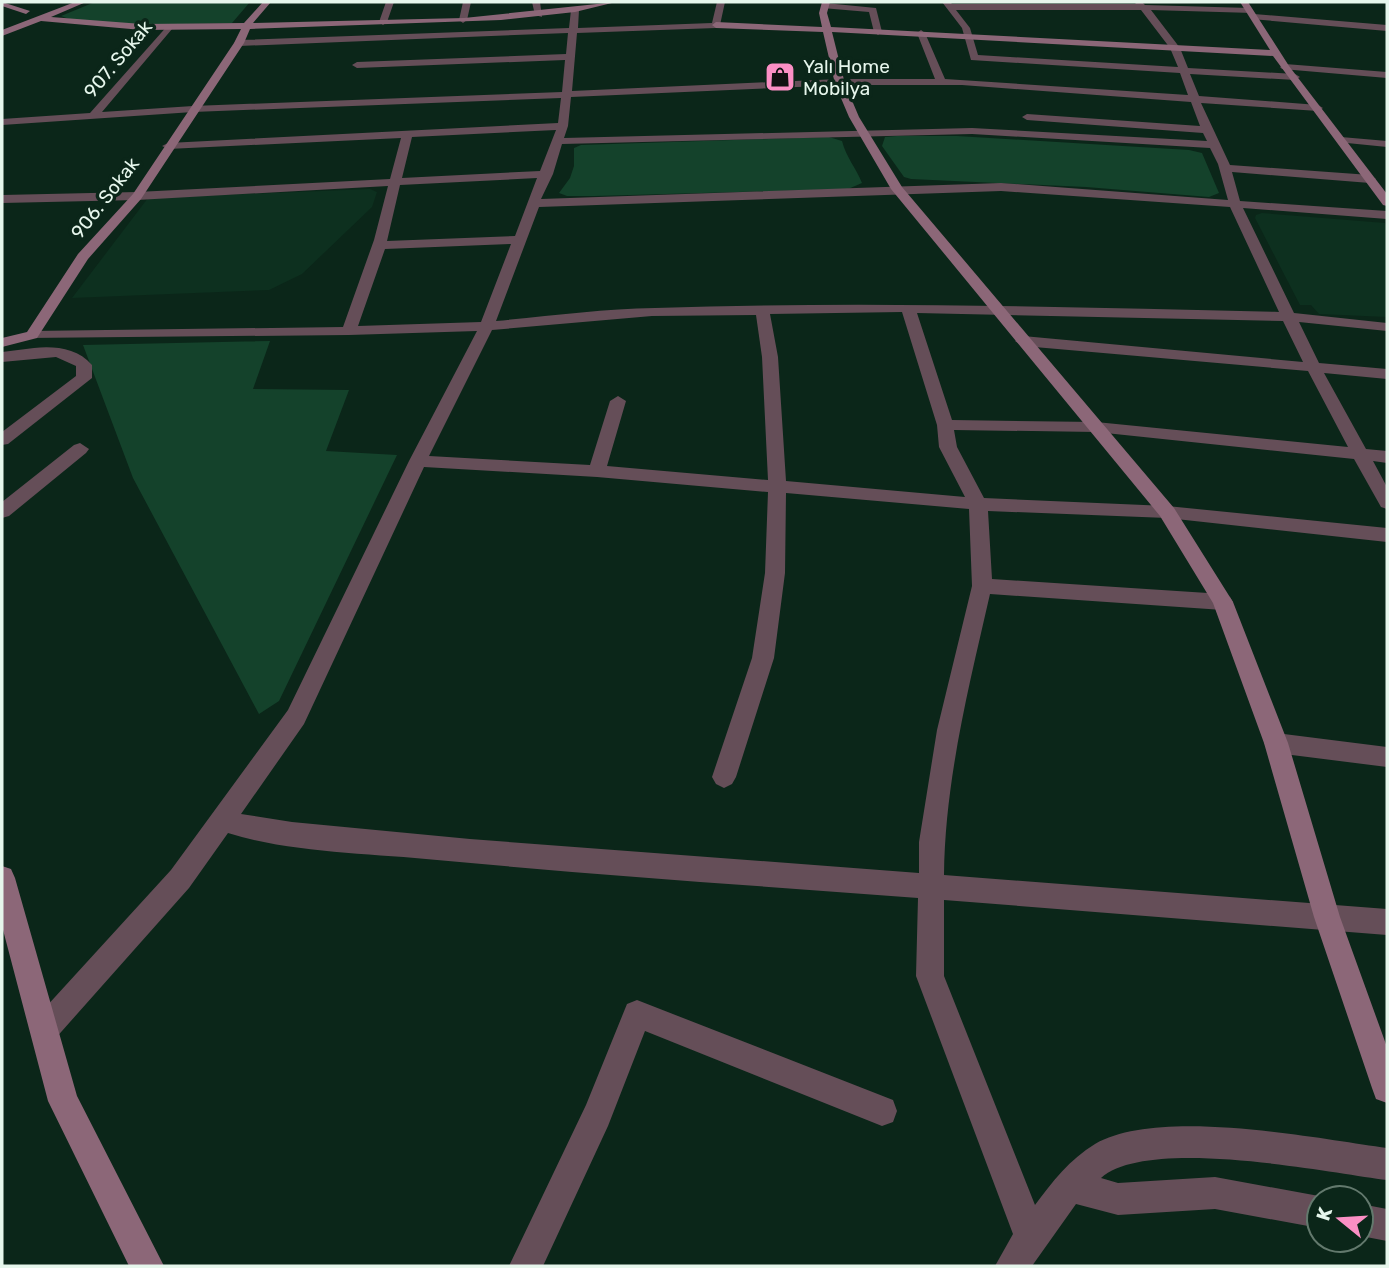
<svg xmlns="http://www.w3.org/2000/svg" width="1389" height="1268" viewBox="0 0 1389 1268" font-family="Rubik,sans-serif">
	<rect width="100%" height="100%" fill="#0b2619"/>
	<!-- built -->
	<path fill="#0d301f" d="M 370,189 L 377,192 L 372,207 L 302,274 L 269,290 L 72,298 L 148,198 Z
		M 1262,213 L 1385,223 L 1387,227 L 1387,317 L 1319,314 L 1311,305 L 1300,305 L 1255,218 L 1256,215 Z"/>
	<!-- green -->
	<path fill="#14422b" d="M 95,2 L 250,2 L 232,23 L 128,25 L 69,19 L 61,16 Z
		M 897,136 L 957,136 L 1189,150 L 1202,153 L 1219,193 L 1209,197 L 1086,187 L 911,179 L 904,177 L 882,146 L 885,137 Z
		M 829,137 L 842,141 C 846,157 856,168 862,183 L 848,189 L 595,196 L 567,196 L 559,193 L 570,178 L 574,166 L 574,148 L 581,145 Z
		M 270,341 L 253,389 L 349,390 L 326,451 L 397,455 L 279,701 L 259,714 L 133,478 L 83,345 Z"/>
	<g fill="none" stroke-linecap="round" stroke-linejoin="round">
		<!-- street -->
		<path fill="#654e58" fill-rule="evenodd" d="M 386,2 L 394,2 L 387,22 L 383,25 L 379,22 Z
			M 463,2 L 471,2 L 467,20 L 463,23 L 459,20 Z
			M 532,2 L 540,2 L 542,17 L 535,15 Z
			M 717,2 L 725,2 L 720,25 L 716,28 L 577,33 L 572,91 L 839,79 L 935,79 L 917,33 L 921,30 L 925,33 L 945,79 L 1188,95 L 1180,73 L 971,60 L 962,28 L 942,2 L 950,2 L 952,4 L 1136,4 L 1134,2 L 1142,2 L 1145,5 L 1250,8 L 1253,13 L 1151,10 L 1180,48 L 1188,68 L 1295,74 L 1300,77 L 1295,80 L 1190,74 L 1199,96 L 1318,105 L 1323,108 L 1318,111 L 1201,103 L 1230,165 L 1370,175 L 1376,179 L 1370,183 L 1232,172 L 1240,201 L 1387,211 L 1387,219 L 1243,208 L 1294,313 L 1387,323 L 1387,331 L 1299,322 L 1319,363 L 1387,369 L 1387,379 L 1324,373 L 1366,449 L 1387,451 L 1387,463 L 1373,461 L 1387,487 L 1387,509 L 1381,507 L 1354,459 L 1096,432 L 954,430 L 957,447 L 984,498 L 1167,506 L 1387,528 L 1387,542 L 1167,518 L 988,511 L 992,579 L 1223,594 L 1230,597 L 1233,602 L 1230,607 L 1223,610 L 990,594 C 969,686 945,780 944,875 L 1387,909 L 1387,935 L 944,900 L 944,976 L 1035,1205 C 1052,1182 1070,1159 1095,1144 C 1159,1107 1314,1138 1387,1148 L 1387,1180 C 1325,1172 1148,1136 1101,1178 L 1118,1183 L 1215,1177 L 1319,1196 L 1325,1198 L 1319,1198 L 1319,1228 L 1215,1209 L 1118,1215 L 1076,1204 L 1032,1266 L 995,1266 L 1013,1234 L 916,976 L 918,898 C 758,886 597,875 437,860 C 370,853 292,853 228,833 L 189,888 L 54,1040 L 44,1044 L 34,1040 L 30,1030 L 34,1020 L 171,870 L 288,710 L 409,461 L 477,331 L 349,335 L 27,338 L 25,335 L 32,331 L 343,327 L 374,240 L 388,186 L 137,200 L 2,203 L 2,195 L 137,192 L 390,179 L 401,138 L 168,149 L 162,146 L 168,143 L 558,123 L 561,98 L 193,112 L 2,125 L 2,119 L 90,113 L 169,24 L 173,27 L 172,29 L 102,112 L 193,106 L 562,92 L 565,60 L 357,68 L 352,65 L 357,62 L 566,54 L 568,33 L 239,46 L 234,43 L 239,40 L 569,28 L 571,10 L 575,7 L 579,10 L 578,28 L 712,23 ZM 956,10 L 1141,10 L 1170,48 L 1178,67 L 978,55 L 970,28 ZM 844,85 L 962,85 L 1191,102 L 1200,126 L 1027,114 L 1022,117 L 1027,120 L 1203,133 L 1207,141 L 972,128 L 564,138 L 568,126 L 571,97 ZM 556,130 L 540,171 L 402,178 L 412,137 ZM 972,134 L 1210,148 L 1218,164 L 1228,200 L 1001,183 L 541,199 L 553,174 L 562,144 ZM 537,178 L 515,236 L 387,241 L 400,185 ZM 1001,191 L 1230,207 L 1279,312 C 1071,307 862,301 655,308 C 602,309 549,316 496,321 L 539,207 ZM 511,244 L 481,322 L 358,326 L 385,249 ZM 902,312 L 937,425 L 939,447 L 965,497 L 786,481 L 778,357 L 770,314 ZM 917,313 L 1283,321 L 1303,362 L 1023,336 L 1015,341 L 1023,346 L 1308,371 L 1348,447 L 1096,422 L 952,420 ZM 756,315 L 762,357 L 768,480 L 607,466 L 626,401 L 618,396 L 610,401 L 590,465 L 429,456 L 492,330 L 652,316 ZM 424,467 L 597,477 L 768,492 L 765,573 L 752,658 L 712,777 L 716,784 L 724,788 L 732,784 L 736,777 L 774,658 L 785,573 L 786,493 L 969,509 L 972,586 L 937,730 L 919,842 L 919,873 L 470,839 L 292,822 L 241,814 L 304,724 Z
			M 825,3 L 876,8 L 882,32 L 878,35 L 874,32 L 869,12 L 822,8 Z
			M 1254,14 L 1387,25 L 1387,31 L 1251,19 Z
			M 1285,64 L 1387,72 L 1387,78 L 1282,69 L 1280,67 Z
			M 1341,137 L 1387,141 L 1387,147 L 1337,142 L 1337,138 Z
			M 34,348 C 55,346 77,348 92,365 L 92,378 L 8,444 L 2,445 L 2,432 L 76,376 L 76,366 L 56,357 L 2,362 L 2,352 Z
			M 80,443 L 89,449 L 86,453 L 9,516 L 2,518 L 2,502 L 74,445 Z
			M 1276,733 L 1387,747 L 1387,767 L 1276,753 L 1268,750 L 1264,743 L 1268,736 Z
			M 637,1000 L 893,1100 L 897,1111 L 893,1122 L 882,1126 L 645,1031 L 608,1126 L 543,1266 L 509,1266 L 586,1105 L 627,1004 Z
			M 1361,1204 L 1387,1209 L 1387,1241 L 1361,1236 Z"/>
		<!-- secondary -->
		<path fill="#8c6778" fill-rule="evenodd" d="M 2,2 L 30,11 L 26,14 L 2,6 Z
			M 75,2 L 86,2 L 51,17 L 142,24 L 244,23 L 263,2 L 271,2 L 253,23 L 464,18 L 616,2 L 575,12 L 501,20 L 250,29 L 244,43 L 141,199 L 88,259 L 37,338 L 2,347 L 2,338 L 27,332 L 78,254 L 133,194 L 234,43 L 241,29 L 142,30 L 41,21 L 2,36 L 2,30 Z
			M 822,2 L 830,2 L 827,13 L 831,27 L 1270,50 L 1240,2 L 1248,2 L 1289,66 L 1387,194 L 1387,206 L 1383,205 L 1273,56 L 832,32 L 845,84 L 859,117 L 902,187 L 1174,508 L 1233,602 L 1288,743 L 1340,917 L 1387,1047 L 1387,1103 L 1376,1099 L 1372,1088 L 1314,917 L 1264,743 L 1213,603 L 1160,516 L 891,189 L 849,117 L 835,84 L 823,32 L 716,28 L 712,25 L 716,22 L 822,27 L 819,13 Z
			M 2,866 L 11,869 L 15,878 L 77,1096 L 164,1266 L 129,1266 L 48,1101 L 2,926 Z"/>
	</g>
	<!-- icons -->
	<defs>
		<g id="shop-square" transform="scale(1.575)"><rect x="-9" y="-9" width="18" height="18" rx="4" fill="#fb8fc4" stroke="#0b2619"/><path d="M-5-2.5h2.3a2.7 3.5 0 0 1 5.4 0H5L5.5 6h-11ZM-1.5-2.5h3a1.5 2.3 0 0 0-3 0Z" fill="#111"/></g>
	</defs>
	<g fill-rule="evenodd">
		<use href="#shop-square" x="780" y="77"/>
	</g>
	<g text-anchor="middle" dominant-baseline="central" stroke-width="7" stroke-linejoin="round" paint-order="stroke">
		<!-- far-street labels -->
		<g font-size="19" fill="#e6f6ec" stroke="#0b2619">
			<text transform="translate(118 59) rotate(-50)">907. Sokak</text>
			<text transform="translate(105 198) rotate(-52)">906. Sokak</text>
		</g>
		<!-- far-poi labels -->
		<g font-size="19" fill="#e6f6ec" stroke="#0b2619" text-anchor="start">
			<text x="803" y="66">Yalı Home<tspan x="803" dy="22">Mobilya</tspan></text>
		</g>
	</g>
	<!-- border -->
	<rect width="1389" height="1268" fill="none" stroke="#e6f6ec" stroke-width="7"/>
	<!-- north arrow -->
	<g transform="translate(1340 1219) rotate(288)"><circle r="33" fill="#0b2619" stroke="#63796d" stroke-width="2"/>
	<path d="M0-5L12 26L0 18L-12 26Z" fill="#fb8fc4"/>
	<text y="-10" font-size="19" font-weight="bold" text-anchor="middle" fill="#e6f6ec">K</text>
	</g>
</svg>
